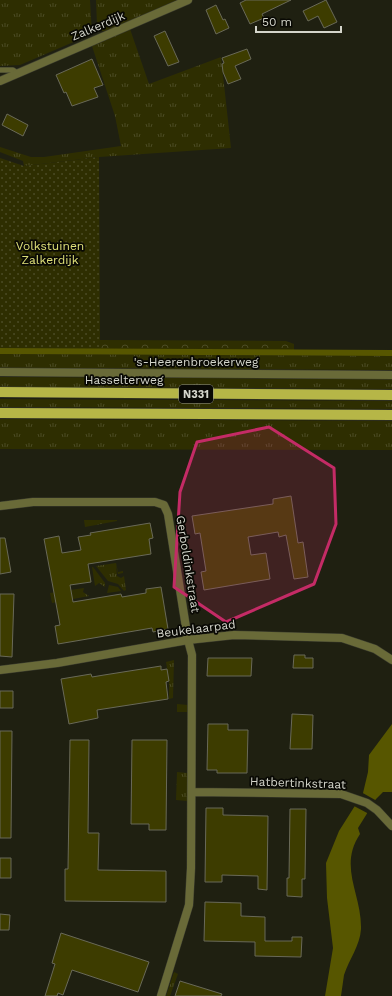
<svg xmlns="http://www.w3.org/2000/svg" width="392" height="996" viewBox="0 0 392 996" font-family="'Work Sans',sans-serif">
	<defs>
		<pattern id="grass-tufts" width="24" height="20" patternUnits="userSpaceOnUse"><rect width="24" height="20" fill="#2e2e01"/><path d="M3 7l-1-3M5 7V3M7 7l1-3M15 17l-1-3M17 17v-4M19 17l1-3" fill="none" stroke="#4b4b25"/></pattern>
		<pattern id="forest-crowns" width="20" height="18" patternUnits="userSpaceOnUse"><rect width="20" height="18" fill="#2e2e01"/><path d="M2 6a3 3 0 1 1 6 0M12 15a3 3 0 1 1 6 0" fill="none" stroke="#4b4b25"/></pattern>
		<pattern id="garden-dots" width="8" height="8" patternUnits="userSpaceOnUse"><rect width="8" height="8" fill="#2e2e01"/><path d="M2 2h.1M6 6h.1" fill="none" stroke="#4b4b25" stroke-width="1.8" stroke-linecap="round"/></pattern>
	</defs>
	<rect width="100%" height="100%" fill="#1f2011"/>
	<!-- grass -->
	<path fill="url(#grass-tufts)" d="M 0,0 L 90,0 L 92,34 L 20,65 L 0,66 Z
		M 96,0 L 177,0 L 105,32 L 100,30 L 97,25 Z
		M 130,29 L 149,84 L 221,57 L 231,148 L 99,157 L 24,166 L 23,161 L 0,152 L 0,147 L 31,157 L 44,157 L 121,146 L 115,116 L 92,46 Z
		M 0,354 L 392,356 L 392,370 L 0,368 Z
		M 0,377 L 392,379 L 392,389 L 0,387 Z
		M 0,399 L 392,401 L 392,409 L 0,407 Z
		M 0,419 L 392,421 L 392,450 L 0,449 Z
		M 84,520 L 117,520 L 117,521 L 85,527 Z
		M 116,563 L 118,572 L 123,571 L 123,573 L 118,574 L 116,565 L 117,576 L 121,578 L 124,576 L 126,590 L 124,591 L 118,584 L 108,581 L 96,566 Z
		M 92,567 L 93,567 L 105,583 L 105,587 L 99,583 L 95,586 Z
		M 109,585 L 118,587 L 121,591 L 107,593 Z
		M 84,588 L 83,592 L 89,596 L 52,603 L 50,593 Z
		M 174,660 L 173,698 L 169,699 L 169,681 L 166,662 Z
		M 177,704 L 188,705 L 188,712 L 177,712 Z
		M 177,772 L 187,773 L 187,801 L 176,800 Z
		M 174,972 L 178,974 L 170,996 L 166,996 Z"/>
	<!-- forest -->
	<path fill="url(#forest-crowns)" d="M 100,340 L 286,341 L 294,344 L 294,350 L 100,349 Z"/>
	<!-- garden -->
	<path fill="url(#garden-dots)" d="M 99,157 L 100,349 L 0,348 L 0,158 L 24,166 Z"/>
	<!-- water -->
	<path fill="#575600" d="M 0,348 L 392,350 L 392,356 L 0,354 Z
		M 392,724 L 392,792 L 383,792 L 376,799 L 358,828 L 360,834 C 338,867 362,894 361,929 C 360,946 349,959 344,975 C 343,982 342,989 341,996 L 325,996 L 333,948 L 327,898 L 326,863 L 339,831 L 363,793 L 368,772 L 369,755 Z"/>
	<!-- pier -->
	<path fill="#1f2011" d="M 361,792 L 377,801 L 369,814 L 354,806 Z"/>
	<!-- building -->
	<path fill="#3d3c00" stroke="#696958" d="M 246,0 L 291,0 L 262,14 L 264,18 L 250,24 L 240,3 Z
		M 326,0 L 337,22 L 324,28 L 318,16 L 308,21 L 303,11 Z
		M 216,5 L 223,20 L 225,19 L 229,28 L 216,34 L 206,10 Z
		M 165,31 L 179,62 L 168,66 L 154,36 Z
		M 247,49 L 251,59 L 235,66 L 241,79 L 228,84 L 223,72 L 222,64 L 224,63 L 222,58 Z
		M 92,59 L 103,85 L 94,88 L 98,97 L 72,106 L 66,92 L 64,93 L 56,75 Z
		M 7,114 L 28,125 L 23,136 L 2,125 Z
		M 291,496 L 298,543 L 303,542 L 308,577 L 294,579 L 286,535 L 279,537 L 278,532 L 248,537 L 251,555 L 266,553 L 270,579 L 204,590 L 201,572 L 206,571 L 200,533 L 195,534 L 192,516 L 273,504 L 273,499 Z
		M 150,523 L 153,538 L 149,539 L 151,554 L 88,564 L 91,582 L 70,585 L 73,602 L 121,594 L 122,597 L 146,593 L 146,589 L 161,587 L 168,629 L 153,632 L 152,628 L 58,644 L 55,626 L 60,625 L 44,539 L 59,536 L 62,553 L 81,550 L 78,537 L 91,535 L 90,533 Z
		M 0,538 L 5,538 L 11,572 L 0,574 Z
		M 0,594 L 14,594 L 12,657 L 0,656 Z
		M 294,655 L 305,655 L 305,658 L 313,658 L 313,668 L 293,668 Z
		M 208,658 L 252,658 L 251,676 L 207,676 Z
		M 161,666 L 161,670 L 167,669 L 169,681 L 166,682 L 168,699 L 97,710 L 98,718 L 69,724 L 61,679 L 91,674 L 92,677 L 104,675 Z
		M 0,691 L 13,691 L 13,708 L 0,708 Z
		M 292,714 L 313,715 L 312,749 L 290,749 Z
		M 208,724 L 228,724 L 228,730 L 248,730 L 247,773 L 217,773 L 217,770 L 207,770 Z
		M 0,731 L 12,731 L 11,838 L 0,838 Z
		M 70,740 L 89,740 L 88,833 L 99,833 L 98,870 L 166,871 L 166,902 L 65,901 L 65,869 L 68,869 Z
		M 132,740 L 167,740 L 166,830 L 149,830 L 149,824 L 131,824 Z
		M 206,808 L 223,808 L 223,815 L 268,816 L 267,890 L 258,889 L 258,876 L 222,875 L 222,882 L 205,882 Z
		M 290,809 L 306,809 L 305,879 L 302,879 L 302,897 L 287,896 L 287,878 L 289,878 Z
		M 0,858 L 11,858 L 11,878 L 0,878 Z
		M 205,902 L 241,903 L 241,916 L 265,917 L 265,941 L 292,941 L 292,937 L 302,937 L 301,957 L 255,956 L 255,942 L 204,941 Z
		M 0,914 L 10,915 L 9,930 L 0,930 Z
		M 61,933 L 149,962 L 138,992 L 72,970 L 63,995 L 58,993 L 57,996 L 45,996 L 55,964 L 52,963 Z
		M 180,981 L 222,994 L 221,996 L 175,996 Z"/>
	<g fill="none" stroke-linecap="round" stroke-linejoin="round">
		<!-- service casing -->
		<g stroke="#3c3d2f" stroke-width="6">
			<path id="service" d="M 0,70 L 13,70 L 17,73"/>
		</g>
		<!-- minor casing -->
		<g stroke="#3c3d2f" stroke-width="9">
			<path id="minor" d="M 0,81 L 188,0
				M 0,372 L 392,375
				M 0,506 L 33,502 L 155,502 L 164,505 L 168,514 L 188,640 L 192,655 L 191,868 L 189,905 L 161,996
				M 0,670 L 57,663 L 188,640 L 234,635 L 342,638 L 375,649 L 392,660
				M 192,792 L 341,794 L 367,803 L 377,810 L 392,826"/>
		</g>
		<!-- primary casing -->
		<g stroke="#3c3d2f" stroke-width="11">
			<path id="primary" d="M 0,392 L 392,395
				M 0,413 L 392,415"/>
		</g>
		<!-- service -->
		<use href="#service" stroke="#696a38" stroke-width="5"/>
		<!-- minor -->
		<use href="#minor" stroke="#696a38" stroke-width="8"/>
		<!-- primary -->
		<use href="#primary" stroke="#b6b647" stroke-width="10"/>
	</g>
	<!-- marked area -->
	<path fill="#c42b66" fill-opacity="0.2" stroke="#c42b66" stroke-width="3" stroke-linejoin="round" d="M 269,427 L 334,468 L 336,524 L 314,584 L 226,622 L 174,587 L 180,492 L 197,442 Z"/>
	<g text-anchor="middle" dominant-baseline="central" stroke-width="3.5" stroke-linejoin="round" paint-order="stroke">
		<!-- shield labels -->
		<rect fill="#090904" stroke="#97988f" stroke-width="1" x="179" y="385" width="34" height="18" rx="3"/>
		<g font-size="11" font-weight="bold" fill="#d4d5cb">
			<text x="196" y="394">N331</text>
		</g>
		<!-- street labels -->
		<g font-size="12" fill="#d4d5cb" stroke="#090904">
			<text transform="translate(98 26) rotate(-23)">Zalkerdijk</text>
			<text x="196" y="362">'s-Heerenbroekerweg</text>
			<text x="124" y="380">Hasselterweg</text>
			<text transform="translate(188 564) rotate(81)">Gerboldinkstraat</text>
			<text transform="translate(196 629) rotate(-7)">Beukelaarpad</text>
			<text transform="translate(298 783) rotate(2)">Hatbertinkstraat</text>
		</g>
		<!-- park labels -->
		<g font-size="12" fill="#dfe079" stroke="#090904">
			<text x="50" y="246">Volkstuinen<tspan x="50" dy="14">Zalkerdijk</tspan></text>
		</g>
	</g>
	<!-- scale -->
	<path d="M256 26v6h85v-6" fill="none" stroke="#d4d5cb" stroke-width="2"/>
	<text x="262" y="26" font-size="12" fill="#d4d5cb" stroke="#090904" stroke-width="3" paint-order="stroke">50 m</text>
</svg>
